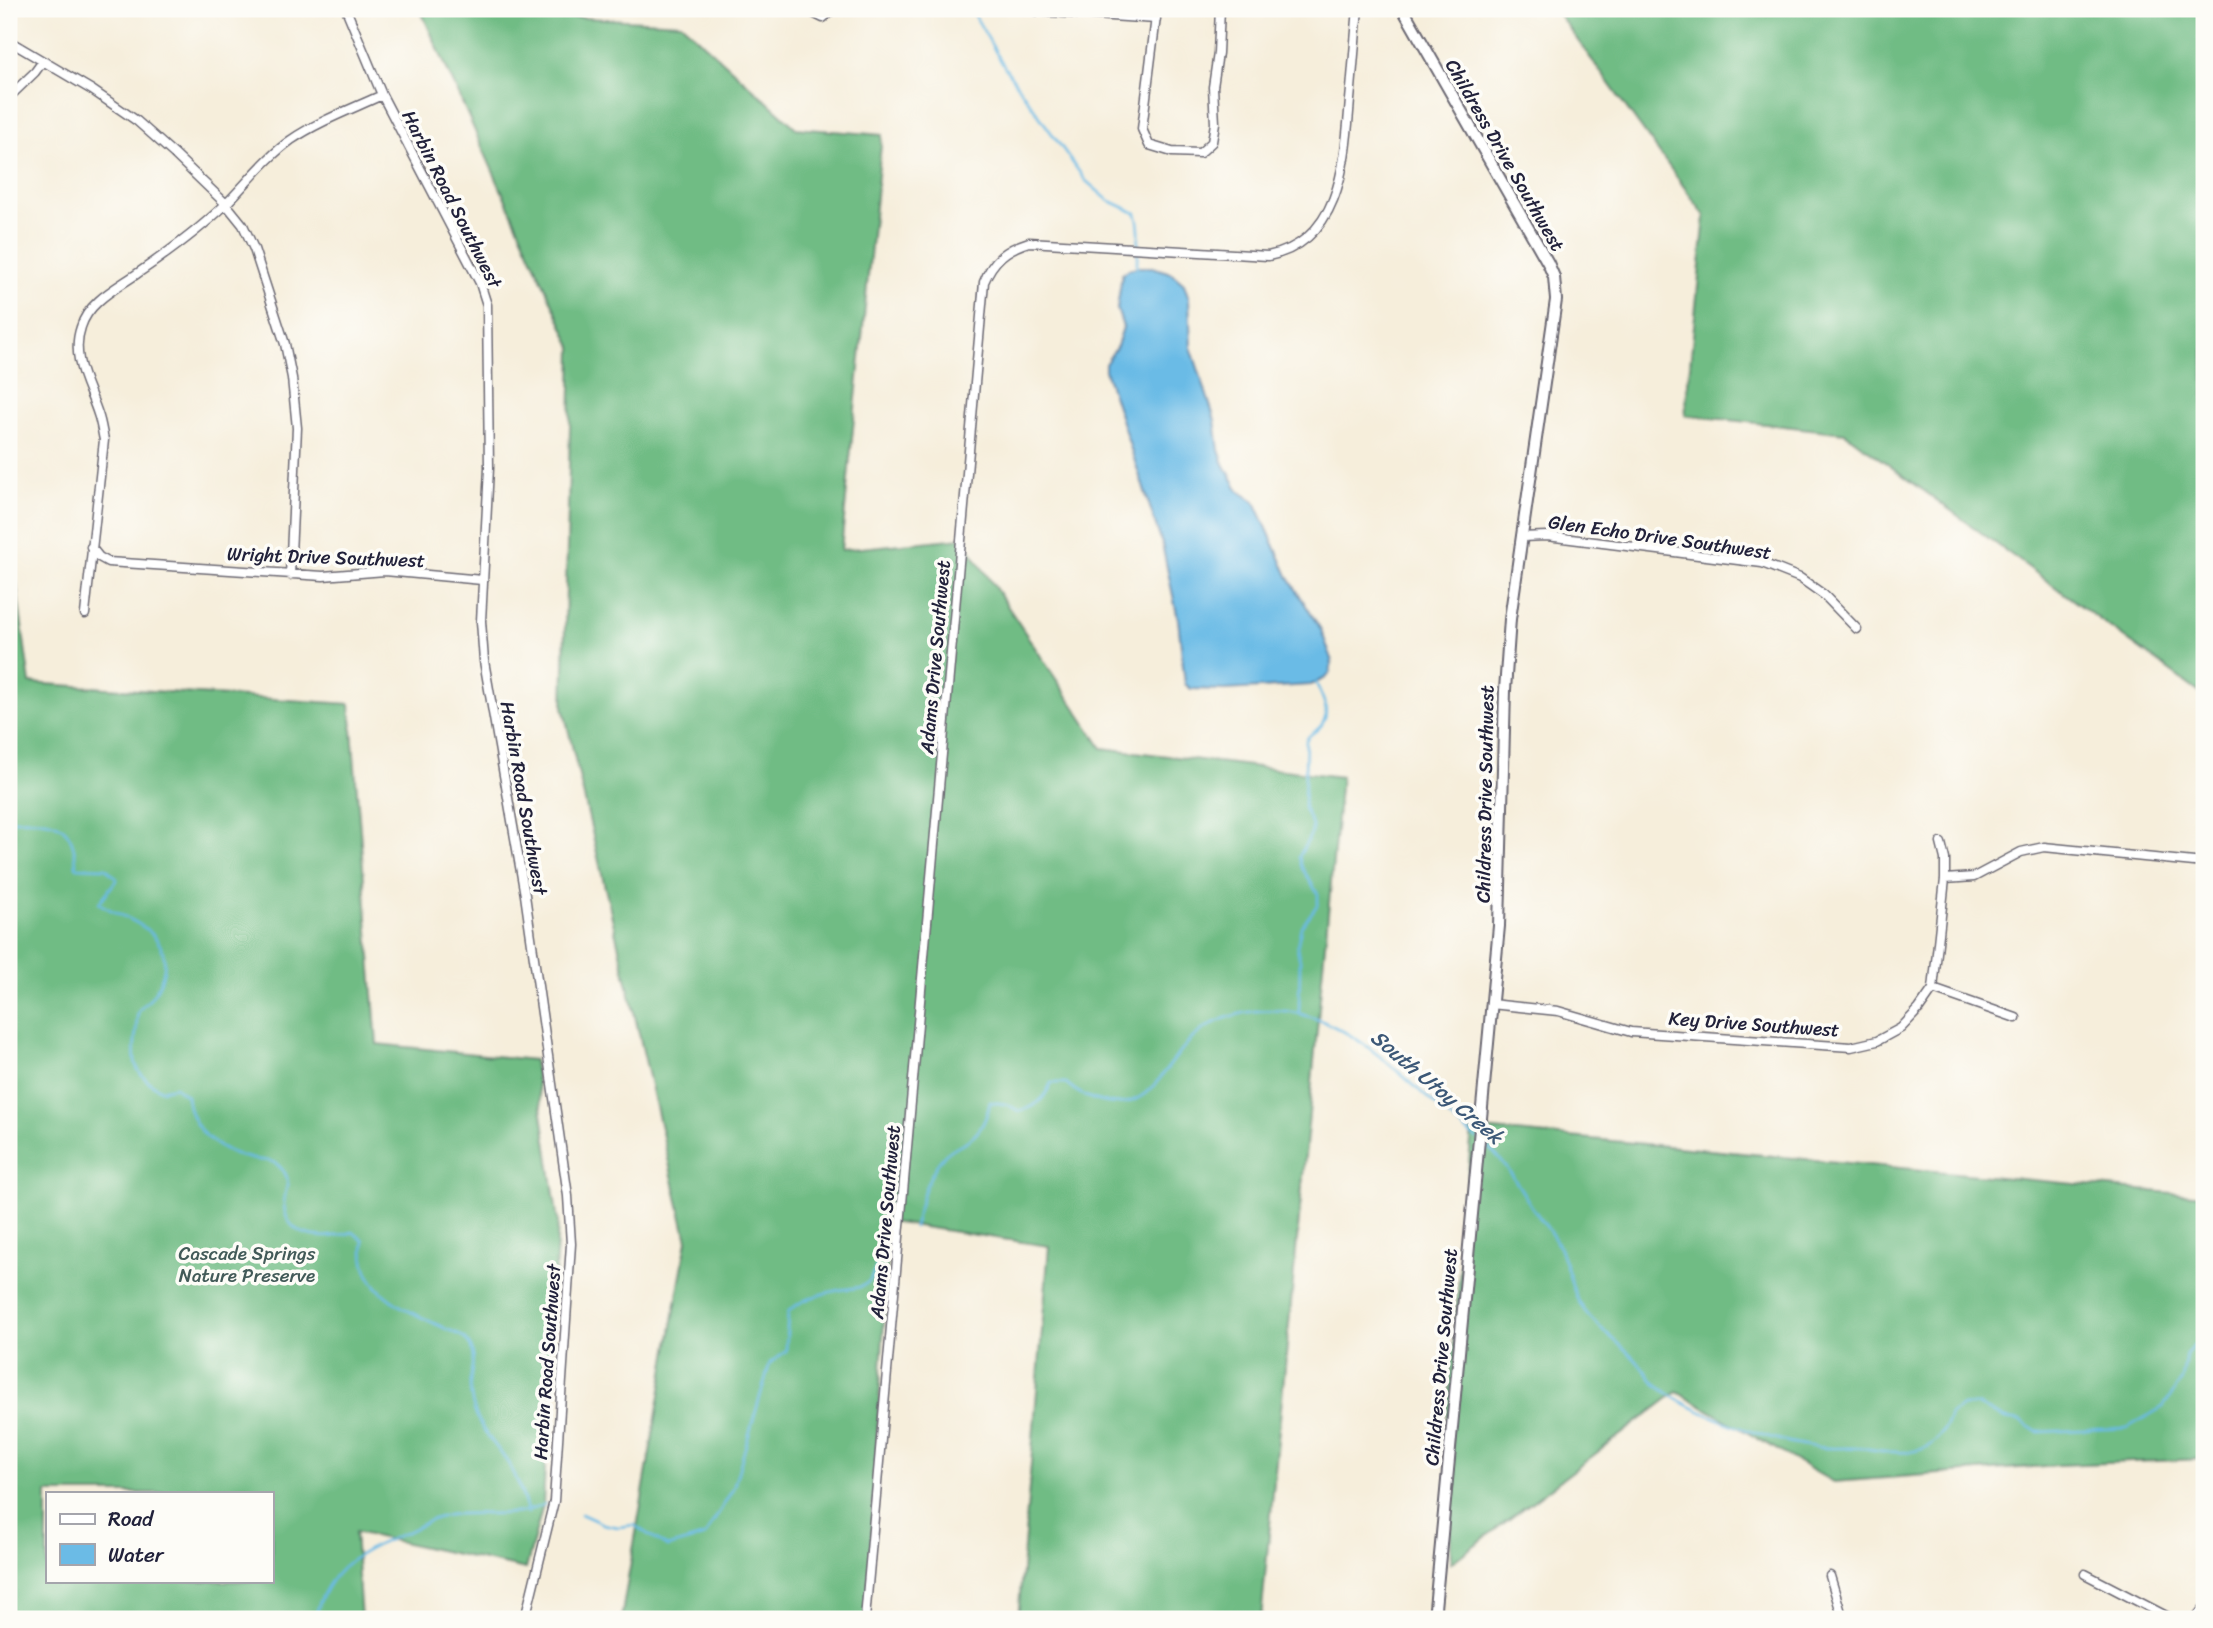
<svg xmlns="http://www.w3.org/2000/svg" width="2213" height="1628" viewBox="0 0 2213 1628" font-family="Sriracha,sans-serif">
	<rect width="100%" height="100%" fill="#fdfcf7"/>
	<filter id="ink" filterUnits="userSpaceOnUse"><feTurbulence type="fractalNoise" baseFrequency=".0143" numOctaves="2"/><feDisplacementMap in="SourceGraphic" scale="14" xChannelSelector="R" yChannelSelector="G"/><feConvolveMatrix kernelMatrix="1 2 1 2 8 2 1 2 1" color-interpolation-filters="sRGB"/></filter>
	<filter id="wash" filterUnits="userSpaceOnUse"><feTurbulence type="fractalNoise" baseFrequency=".00686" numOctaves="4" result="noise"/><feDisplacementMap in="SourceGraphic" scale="28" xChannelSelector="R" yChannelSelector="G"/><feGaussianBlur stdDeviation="1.57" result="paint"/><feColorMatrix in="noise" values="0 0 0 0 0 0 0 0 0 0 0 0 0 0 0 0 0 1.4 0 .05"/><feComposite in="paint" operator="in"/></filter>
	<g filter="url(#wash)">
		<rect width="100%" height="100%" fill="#f6eedb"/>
		<!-- forest -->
		<path fill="#70bc84" stroke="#496f60" stroke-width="2" fill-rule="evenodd" d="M 420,9 L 494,9 L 494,13 L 681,23 L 796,128 L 882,135 L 841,550 L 962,538 L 1102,748 L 1341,777 L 1261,1619 L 1018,1619 L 1049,1246 L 890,1222 L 866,1619 L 621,1619 L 687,1240 L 563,707 L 572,347 Z
			M 1555,9 L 2204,9 L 2204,696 L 1845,433 L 1685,415 L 1705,216 Z
			M 9,532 L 30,683 L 350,704 L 377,1044 L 534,1060 L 558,1221 L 543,1505 L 526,1569 L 355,1532 L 361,1619 L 9,1619 ZM 271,1493 L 271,1581 L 47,1581 L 47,1493 Z
			M 1472,1128 L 2204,1196 L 2204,1459 L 2058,1465 L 1833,1482 L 1677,1392 L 1451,1563 L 1447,1416 Z"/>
		<!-- water -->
		<path fill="#6bbbe6" stroke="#466e90" stroke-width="2" d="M 1137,267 L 1152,267 L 1171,273 L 1184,284 L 1189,299 L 1191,347 L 1215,420 L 1219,450 L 1224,464 L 1239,491 L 1255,502 L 1289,578 L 1321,630 L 1332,659 L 1330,673 L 1326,678 L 1311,685 L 1225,690 L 1191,689 L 1185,684 L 1178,619 L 1162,544 L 1105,370 L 1105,364 L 1117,346 L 1123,327 L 1117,309 L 1122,274 L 1129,269 Z"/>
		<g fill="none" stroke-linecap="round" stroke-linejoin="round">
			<!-- stream -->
			<path stroke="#6bbbe6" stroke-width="2.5" d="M 971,9 L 1005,68 L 1085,180 L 1108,200 L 1136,213 C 1143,236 1136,245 1137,267
				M 9,820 C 49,819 75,817 76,867 L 106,868 L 117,879 L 99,903 C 119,917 148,922 160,945 C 170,962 162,984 150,999 C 147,1003 141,1007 139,1011 C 136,1016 137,1026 136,1032 C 132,1062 133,1074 161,1090 L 175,1087 L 187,1096 C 190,1131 219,1152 252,1159 C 260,1161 271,1159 278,1165 C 296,1182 283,1188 284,1205 C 287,1241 326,1240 353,1232 L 364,1241 C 356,1292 407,1310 444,1328 C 450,1331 458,1333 463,1337 C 479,1350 471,1366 470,1382 C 470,1391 471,1400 474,1409 C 480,1432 499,1447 511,1468 C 519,1481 523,1498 528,1513
				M 1299,1012 L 1300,961 L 1297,947 L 1301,927 L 1318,904 L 1318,894 L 1302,868 L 1299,857 L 1312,832 L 1312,825 L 1304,808 L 1306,740 C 1310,733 1314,733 1319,728 C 1333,714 1322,697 1316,683
				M 1482,1143 C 1506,1160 1518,1186 1534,1210 C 1542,1221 1552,1233 1558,1245 C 1567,1263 1570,1283 1578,1300 C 1589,1322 1613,1337 1630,1354 C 1642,1365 1649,1379 1662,1389 C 1696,1415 1773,1442 1816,1447 C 1833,1450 1852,1446 1869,1449 C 1907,1455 1938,1457 1950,1414 L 1963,1406 L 1978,1405 L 2005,1419 L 2020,1421 L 2037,1432 L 2127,1428 L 2163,1407 L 2182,1380 L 2186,1354 L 2199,1340 L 2204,1338
				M 914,1227 C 920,1204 926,1176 943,1157 C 949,1150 957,1146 965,1142 C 981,1134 987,1118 990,1102 L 1006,1104 L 1019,1111 C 1037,1106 1044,1100 1051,1083 L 1066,1083 C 1077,1093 1088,1099 1103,1102 C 1152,1114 1164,1062 1195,1036 C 1218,1015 1255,1008 1285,1011 C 1365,1022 1415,1095 1477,1139
				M 581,1514 L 603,1524 L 618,1527 L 634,1525 L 667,1547 L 705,1536 L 733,1489 L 770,1363 L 786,1351 L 788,1312 C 801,1299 820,1294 839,1290 C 850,1288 862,1290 870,1280 C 874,1275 876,1266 879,1260 L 886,1258
				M 315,1619 C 326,1566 364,1550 409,1531 C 420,1526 432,1518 444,1516 C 479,1509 511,1521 545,1504"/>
		</g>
	</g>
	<g filter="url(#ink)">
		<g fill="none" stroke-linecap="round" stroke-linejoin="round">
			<!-- minor casing -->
			<g stroke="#6c6973" stroke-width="11">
				<path id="minor" d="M 346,9 L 382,95 L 480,283 L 487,305 L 489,468 L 481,621 L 484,661 L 525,895 L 568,1196 L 571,1244 L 554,1501 L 525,1619
					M 805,9 L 823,18 L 829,13 L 829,9
					M 1157,9 L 1142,129 L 1149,145 L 1172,152 L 1200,153 L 1212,142 L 1215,123 L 1213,87 L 1218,53 L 1220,9
					M 1035,11 L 1156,19
					M 9,41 L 92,90 L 137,121 L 174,154 L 226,204 L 243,225 L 254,249 L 285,344 L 292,378 L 297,428 L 290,575
					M 9,97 L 35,72 L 43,61
					M 1521,537 L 1547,536 L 1762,563 L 1800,578 L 1824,595 L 1857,629
					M 91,547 L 99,557 L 108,562 L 323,576 L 385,571 L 482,580
					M 85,614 L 104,440 C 102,431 101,422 98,414 C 89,386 70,358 81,327 C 89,301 117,288 138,273 C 169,252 199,230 226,204 C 248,182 266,158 291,140 C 319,121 352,109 382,95
					M 1945,879 L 1974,877 L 2021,852 L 2044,847 L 2204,863
					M 1933,989 L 2016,1018
					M 1491,1004 L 1558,1011 L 1631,1032 L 1851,1047 L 1877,1041 L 1901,1028 L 1919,1009 L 1933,989 L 1945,879 L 1945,859 L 1941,843
					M 2085,1574 L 2172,1619
					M 1830,1576 L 1843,1619
					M 865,1619 L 984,282 C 993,260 1006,249 1029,242 L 1268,256 C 1342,241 1345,160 1350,100 C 1353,69 1355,39 1358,9
					M 2195,1619 L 2204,1608"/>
			</g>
			<!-- tertiary casing -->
			<g stroke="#6c6973" stroke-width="14">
				<path id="tertiary" d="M 1403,9 L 1548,263 L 1554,277 L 1556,300 L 1510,619 L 1505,690 L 1499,926 L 1434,1619"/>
			</g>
			<!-- minor -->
			<use href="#minor" stroke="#fff" stroke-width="8"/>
			<!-- tertiary -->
			<use href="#tertiary" stroke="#fff" stroke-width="10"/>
		</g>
	</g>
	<g text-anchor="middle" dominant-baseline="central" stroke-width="7" stroke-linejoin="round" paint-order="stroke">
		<!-- street labels -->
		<g font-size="19" fill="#22223b" stroke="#fdfcf7">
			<text transform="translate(1505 155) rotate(60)">Childress Drive Southwest</text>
			<text transform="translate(452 199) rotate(63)">Harbin Road Southwest</text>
			<text transform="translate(1660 537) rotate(8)">Glen Echo Drive Southwest</text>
			<text transform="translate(326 557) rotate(2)">Wright Drive Southwest</text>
			<text transform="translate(935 657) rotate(-85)">Adams Drive Southwest</text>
			<text transform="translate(1485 794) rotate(-89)">Childress Drive Southwest</text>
			<text transform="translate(524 798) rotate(80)">Harbin Road Southwest</text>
			<text transform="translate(1754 1024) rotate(4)">Key Drive Southwest</text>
			<text transform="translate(885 1222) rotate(-85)">Adams Drive Southwest</text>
			<text transform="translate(1441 1357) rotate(-85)">Childress Drive Southwest</text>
			<text transform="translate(547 1362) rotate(-86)">Harbin Road Southwest</text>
		</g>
		<!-- park labels -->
		<g font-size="19" fill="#425a58" stroke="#fdfcf7">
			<text x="247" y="1253">Cascade Springs<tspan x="247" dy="22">Nature Preserve</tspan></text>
		</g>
		<!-- water labels -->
		<g font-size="21" font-style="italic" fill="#3c5877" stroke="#fdfcf7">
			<text transform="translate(1437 1087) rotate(40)">South Utoy Creek</text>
		</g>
	</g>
	<!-- margin -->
	<rect width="2213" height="1628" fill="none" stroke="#fdfcf7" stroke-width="35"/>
	<!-- legend -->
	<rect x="46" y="1492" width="228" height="91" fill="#fdfcf7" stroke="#a5a5ac" stroke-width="2"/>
	<rect x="60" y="1514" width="35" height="10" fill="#ffffff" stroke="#a5a5ac" stroke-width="2"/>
	<text x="108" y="1526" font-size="21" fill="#22223b">Road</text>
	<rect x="60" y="1544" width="35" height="21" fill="#6bbbe6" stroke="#a5a5ac" stroke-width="2"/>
	<text x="108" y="1562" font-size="21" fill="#22223b">Water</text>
</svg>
